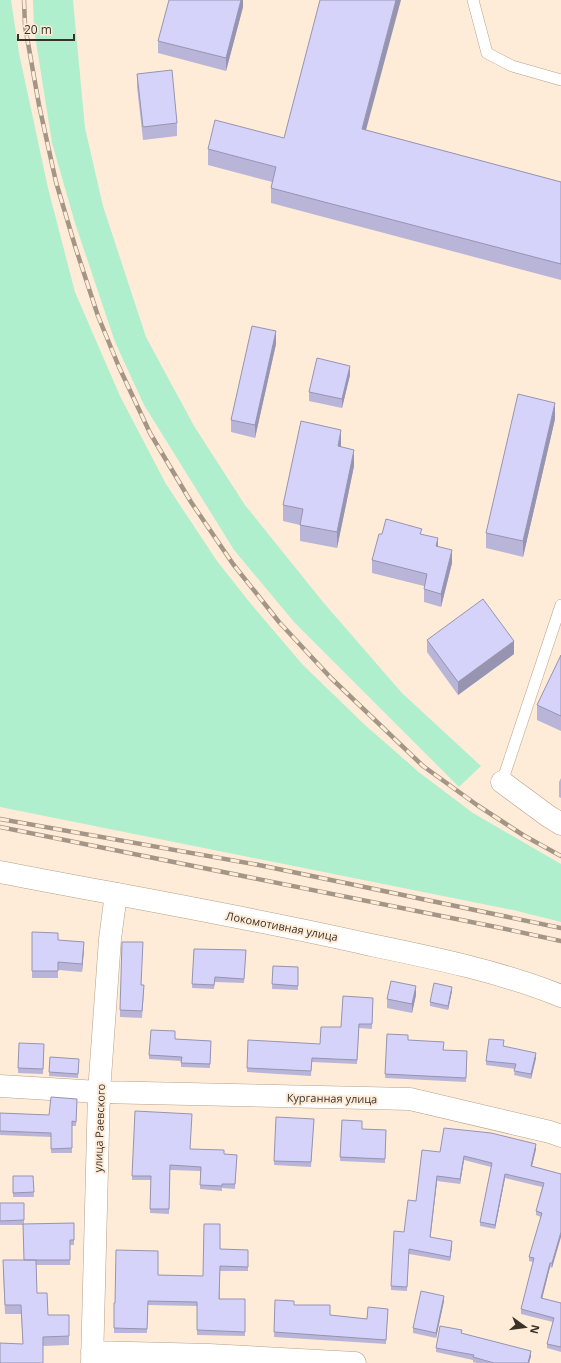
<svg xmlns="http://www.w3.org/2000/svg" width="561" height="1363" viewBox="0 0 561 1363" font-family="'Open Sans',sans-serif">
	<rect width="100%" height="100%" fill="#ffecd8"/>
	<!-- green -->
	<path fill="#afefce" d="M 0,0 L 11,0 L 19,53 L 48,188 L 75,292 L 120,396 L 166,484 L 217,561 L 251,604 L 303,665 L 365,725 L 420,773 L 473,813 L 561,864 L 561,922 L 513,910 L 0,807 Z
		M 33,0 L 73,0 L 85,128 L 103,206 L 146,337 L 194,426 L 245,505 L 323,602 L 402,693 L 481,766 L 459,787 L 294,622 L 234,550 L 144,405 L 115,342 L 75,223 L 52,143 L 34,29 Z"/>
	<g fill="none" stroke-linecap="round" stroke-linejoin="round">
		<!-- lane casing -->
		<g stroke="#b6a088" stroke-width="12">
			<path id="lane" d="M 473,0 L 487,53 L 512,66 L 561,80
				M 502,782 L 561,605"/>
		</g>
		<!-- street casing -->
		<g stroke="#b6a088" stroke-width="23">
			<path id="street" d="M 502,782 L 548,816 L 561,824
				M 0,1086 L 99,1092 L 410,1099 L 550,1132 L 561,1136
				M 92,1352 L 209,1355 L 355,1363
				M 92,1363 L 99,1092 L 110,939 L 116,894"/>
		</g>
		<!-- secondary casing -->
		<g stroke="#b6a088" stroke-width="23">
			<path id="secondary" d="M 0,872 C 124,896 248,917 371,945 C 434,958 502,972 561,996"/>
		</g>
		<!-- lane -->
		<use href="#lane" stroke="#fff" stroke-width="11"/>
		<!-- street -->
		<use href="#street" stroke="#fff" stroke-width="22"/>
		<!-- secondary -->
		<use href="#secondary" stroke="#fff" stroke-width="22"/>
		<!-- rail casing -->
		<g stroke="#a49686" stroke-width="4.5">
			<path id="rail" d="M 24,0 L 25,26 L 39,105 L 56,182 L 75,246 L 98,316 L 119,367 L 150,433 L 191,502 L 233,564 L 279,622 L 331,678 L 423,766 L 477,805 L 523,835 L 561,856
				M 0,819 L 259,865 L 561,928
				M 0,827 L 501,928 L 561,941"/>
		</g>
		<!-- rail -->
		<use href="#rail" stroke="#ffecd8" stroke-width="3" stroke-dasharray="9" stroke-linecap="butt"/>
	</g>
	<!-- wall -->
	<path fill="#b8b5d8" d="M 243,0 L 243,7 L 226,71 L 158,53 L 158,41 Z
		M 137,74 L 177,123 L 177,136 L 143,140 L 137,87 Z
		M 366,130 L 561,182 L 561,280 L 271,203 L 271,188 L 272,182 L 208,165 L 208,149 L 284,138 Z
		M 276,344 L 255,438 L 231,432 L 231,420 Z
		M 350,375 L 342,408 L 309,401 L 309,392 Z
		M 555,419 L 523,557 L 486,548 L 486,533 Z
		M 341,446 L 341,447 L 354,466 L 337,548 L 300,541 L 300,525 L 283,521 L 283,505 Z
		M 382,534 L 422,534 L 438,547 L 452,563 L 441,607 L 424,602 L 424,586 L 372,573 L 372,560 Z
		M 427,640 L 514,654 L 458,695 L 427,652 Z
		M 561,655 L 561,731 L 537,720 L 537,705 Z
		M 561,778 L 561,798 L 559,797 L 559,782 Z
		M 32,932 L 58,940 L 84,949 L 82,972 L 58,970 L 58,978 L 32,978 Z
		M 194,949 L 246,950 L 244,983 L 215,982 L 214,989 L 192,988 Z
		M 273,966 L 298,967 L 298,990 L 272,989 Z
		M 142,985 L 144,992 L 142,1018 L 120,1017 L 120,1010 Z
		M 452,991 L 448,1010 L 430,1006 L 430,1002 Z
		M 416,995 L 412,1013 L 387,1008 L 387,999 Z
		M 373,998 L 372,1029 L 359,1028 L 357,1064 L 312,1062 L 311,1076 L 247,1072 L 247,1068 L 320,1044 L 341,1027 Z
		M 387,1034 L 444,1050 L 467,1051 L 466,1082 L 385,1078 Z
		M 175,1039 L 211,1041 L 210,1068 L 181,1067 L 181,1061 L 149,1059 L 149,1055 Z
		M 503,1046 L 536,1058 L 531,1079 L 514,1075 L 515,1069 L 486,1065 L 486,1061 Z
		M 44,1049 L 43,1074 L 18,1073 L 18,1068 Z
		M 50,1057 L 79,1059 L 78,1078 L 49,1076 Z
		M 77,1099 L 76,1126 L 72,1126 L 72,1153 L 51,1153 L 51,1137 L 0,1135 L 0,1113 L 49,1115 Z
		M 314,1119 L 311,1167 L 274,1165 L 274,1161 Z
		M 342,1120 L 362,1129 L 386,1130 L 385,1163 L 340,1161 Z
		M 191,1149 L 224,1154 L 237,1155 L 235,1189 L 222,1188 L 222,1191 L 200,1189 L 200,1171 L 170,1170 L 169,1214 L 150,1213 L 151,1180 L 132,1180 L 132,1176 Z
		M 536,1149 L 532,1166 L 561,1174 L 552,1268 L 550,1267 L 542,1298 L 561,1303 L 561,1352 L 547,1348 L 547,1344 L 553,1322 L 521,1314 L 521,1309 L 533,1262 L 529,1261 L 529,1257 L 541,1217 L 536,1215 L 536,1211 L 542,1187 L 505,1178 L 495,1229 L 480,1226 L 480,1222 L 491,1167 L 464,1160 L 460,1184 L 437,1181 L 430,1237 L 452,1246 L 450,1261 L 409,1254 L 407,1291 L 391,1290 L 391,1286 L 404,1232 L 416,1201 L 440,1152 Z
		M 13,1176 L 33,1176 L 34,1197 L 13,1197 Z
		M 0,1203 L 24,1203 L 24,1224 L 74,1223 L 74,1245 L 70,1245 L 70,1265 L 36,1265 L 37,1293 L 48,1315 L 69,1315 L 69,1345 L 43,1346 L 23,1344 L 21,1314 L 5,1314 L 3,1269 L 24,1260 L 23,1225 L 0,1225 Z
		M 220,1249 L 248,1250 L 248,1271 L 220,1271 L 220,1299 L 245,1299 L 245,1336 L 197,1335 L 197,1306 L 148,1305 L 147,1333 L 114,1333 L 114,1303 L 115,1303 L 158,1275 L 203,1276 Z
		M 275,1300 L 330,1315 L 367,1319 L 388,1309 L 386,1344 L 274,1337 Z
		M 444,1301 L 436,1338 L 413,1333 L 413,1328 Z
		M 462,1333 L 531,1356 L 529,1363 L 477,1363 L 473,1362 L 473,1360 L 436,1352 L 436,1348 Z"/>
	<!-- shaded-wall -->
	<path fill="#9694b0" d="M 241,0 L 243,0 L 243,7 L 226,71 L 226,58 Z
		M 396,0 L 401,0 L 362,145 L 362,129 Z
		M 276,331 L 276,344 L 255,438 L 255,425 Z
		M 350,366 L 350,375 L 342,408 L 342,399 Z
		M 555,403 L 555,419 L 523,557 L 523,541 Z
		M 341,430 L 341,446 L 338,462 L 338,446 Z
		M 354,450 L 354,466 L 337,548 L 337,532 Z
		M 438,538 L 438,550 L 436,546 Z
		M 452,550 L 452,563 L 441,607 L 441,594 Z
		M 514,641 L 514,654 L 458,695 L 458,682 Z
		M 84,942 L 84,949 L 82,972 L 82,964 Z
		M 416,986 L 416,995 L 412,1013 L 412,1004 Z
		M 452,987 L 452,991 L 448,1010 L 448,1006 Z
		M 536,1053 L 536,1058 L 531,1079 L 531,1074 Z
		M 536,1144 L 536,1149 L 531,1170 L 531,1166 Z
		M 464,1156 L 464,1160 L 460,1184 L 460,1179 Z
		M 505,1174 L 505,1178 L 495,1229 L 495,1225 Z
		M 437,1176 L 437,1181 L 430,1242 L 430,1237 Z
		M 561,1232 L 561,1237 L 552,1268 L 552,1263 Z
		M 452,1241 L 452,1246 L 450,1261 L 450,1257 Z
		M 550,1263 L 550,1267 L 541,1303 L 541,1298 Z
		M 444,1296 L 444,1301 L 436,1338 L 436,1333 Z
		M 531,1351 L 531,1356 L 529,1363 L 528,1363 Z"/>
	<!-- building -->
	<path fill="#d6d3fb" stroke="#9694b0" d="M 169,0 L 241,0 L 226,58 L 158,41 Z
		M 320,0 L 396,0 L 362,129 L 561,182 L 561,264 L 271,188 L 276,167 L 208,149 L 215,120 L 284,138 Z
		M 172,70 L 177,123 L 143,127 L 137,74 Z
		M 252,326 L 276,331 L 255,425 L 231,420 Z
		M 317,358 L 350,366 L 342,399 L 309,392 Z
		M 518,394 L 555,403 L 523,541 L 486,533 Z
		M 301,421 L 341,430 L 338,446 L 354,450 L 337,532 L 300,525 L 303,509 L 283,505 Z
		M 386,519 L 422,529 L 420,534 L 438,538 L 436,546 L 452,550 L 441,594 L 424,589 L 427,574 L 372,560 L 379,534 L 382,534 Z
		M 483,599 L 514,641 L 458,682 L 427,640 Z
		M 561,655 L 561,716 L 537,705 Z
		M 32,932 L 58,933 L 58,940 L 84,942 L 82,964 L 58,962 L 58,971 L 32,971 Z
		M 122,942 L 143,942 L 141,985 L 144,985 L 142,1011 L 120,1010 Z
		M 194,949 L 246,950 L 244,979 L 215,977 L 214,985 L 192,984 Z
		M 273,966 L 298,967 L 298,986 L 272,984 Z
		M 391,981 L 416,986 L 412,1004 L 387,999 Z
		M 434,983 L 452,987 L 448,1006 L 430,1002 Z
		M 343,996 L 373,998 L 372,1024 L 359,1024 L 357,1060 L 312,1058 L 311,1071 L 247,1068 L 248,1040 L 320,1044 L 321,1027 L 341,1027 Z
		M 151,1030 L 175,1031 L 175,1039 L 211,1041 L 210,1064 L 181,1063 L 182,1057 L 149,1055 Z
		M 387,1034 L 408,1035 L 408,1040 L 444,1042 L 443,1050 L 467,1051 L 466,1078 L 385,1074 Z
		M 489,1039 L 504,1040 L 503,1046 L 536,1053 L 531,1074 L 514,1071 L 516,1064 L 486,1061 Z
		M 19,1043 L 44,1044 L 43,1069 L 18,1068 Z
		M 50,1057 L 79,1059 L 78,1074 L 49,1072 Z
		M 51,1097 L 77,1099 L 76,1122 L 72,1121 L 72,1148 L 51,1149 L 51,1133 L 0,1131 L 0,1113 L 49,1115 Z
		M 135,1111 L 192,1114 L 190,1149 L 224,1150 L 224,1154 L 237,1155 L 235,1184 L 222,1184 L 222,1186 L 200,1185 L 201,1167 L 170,1165 L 169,1209 L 150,1209 L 151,1176 L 132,1176 Z
		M 276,1117 L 314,1119 L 311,1162 L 274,1161 Z
		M 342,1120 L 362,1121 L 362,1129 L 386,1130 L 385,1159 L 340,1157 Z
		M 444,1128 L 491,1133 L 536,1144 L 531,1166 L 561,1174 L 561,1232 L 552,1263 L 550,1263 L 541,1298 L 561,1303 L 561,1347 L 547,1344 L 554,1318 L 521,1309 L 534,1258 L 529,1257 L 542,1213 L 536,1211 L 544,1183 L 505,1174 L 495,1225 L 480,1222 L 492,1163 L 464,1156 L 460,1179 L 437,1176 L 430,1237 L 452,1241 L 450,1257 L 409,1249 L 407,1287 L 391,1286 L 394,1231 L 404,1232 L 408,1200 L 416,1201 L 422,1150 L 440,1152 Z
		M 13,1176 L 33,1176 L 34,1192 L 13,1193 Z
		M 0,1203 L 24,1203 L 24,1220 L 0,1221 Z
		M 74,1223 L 74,1240 L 70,1240 L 70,1260 L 24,1260 L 23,1224 Z
		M 204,1224 L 220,1224 L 220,1249 L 248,1250 L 248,1267 L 220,1266 L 219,1299 L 245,1299 L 245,1332 L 197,1330 L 197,1302 L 148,1301 L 147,1329 L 114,1328 L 114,1303 L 115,1303 L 116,1250 L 158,1251 L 158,1275 L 203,1276 Z
		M 3,1260 L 36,1260 L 37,1293 L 47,1293 L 48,1315 L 69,1315 L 69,1336 L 43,1337 L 43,1363 L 0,1363 L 0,1343 L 23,1344 L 21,1305 L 5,1305 Z
		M 421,1291 L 444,1296 L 436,1333 L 413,1328 Z
		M 275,1300 L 294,1301 L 294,1305 L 330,1305 L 330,1315 L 367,1319 L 368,1307 L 388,1309 L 386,1340 L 274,1332 Z
		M 440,1326 L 462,1330 L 461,1333 L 531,1351 L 528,1363 L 494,1363 L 473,1357 L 474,1355 L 436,1348 Z"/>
	<g text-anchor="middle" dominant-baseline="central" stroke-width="4" stroke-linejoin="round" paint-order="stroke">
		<!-- street labels -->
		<g font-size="11" fill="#3a3127" stroke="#ffecd8">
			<text transform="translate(282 926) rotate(11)">Локомотивная улица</text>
			<text transform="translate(332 1098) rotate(1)">Курганная улица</text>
			<text transform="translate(99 1128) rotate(-88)">улица Раевского</text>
		</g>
	</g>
	<!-- north arrow -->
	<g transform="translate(525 1327) rotate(104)" stroke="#ffecd8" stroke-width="3" paint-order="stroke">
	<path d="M0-3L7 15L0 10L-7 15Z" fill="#3a3127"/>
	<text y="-6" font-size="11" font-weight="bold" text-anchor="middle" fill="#3a3127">N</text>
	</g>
	<!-- scale -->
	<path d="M18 34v6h56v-6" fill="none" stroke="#3a3127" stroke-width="2"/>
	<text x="24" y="34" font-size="12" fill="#3a3127" stroke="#ffecd8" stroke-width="3" paint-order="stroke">20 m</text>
</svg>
